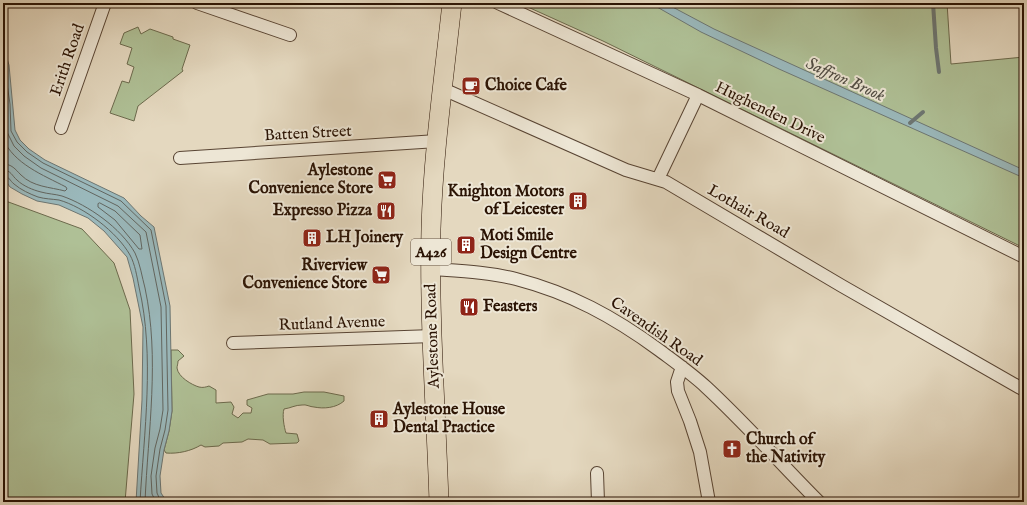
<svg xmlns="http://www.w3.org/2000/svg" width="1027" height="505" viewBox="0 0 1027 505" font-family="'IM FELL English',serif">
	<rect width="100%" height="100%" fill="#e4d8bf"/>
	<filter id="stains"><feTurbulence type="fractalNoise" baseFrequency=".005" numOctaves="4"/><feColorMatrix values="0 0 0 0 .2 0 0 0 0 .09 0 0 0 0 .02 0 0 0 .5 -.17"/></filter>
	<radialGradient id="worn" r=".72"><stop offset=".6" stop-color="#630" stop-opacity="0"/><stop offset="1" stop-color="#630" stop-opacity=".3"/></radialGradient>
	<!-- green -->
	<path fill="#afc096" stroke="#6c6a4d" d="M 519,3 L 947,3 L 951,64 L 1024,57 L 1024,248 L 603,41 Z
		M 138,27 L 141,34 L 150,29 L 173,37 L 173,39 L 190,45 L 182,69 L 183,71 L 138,106 L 134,121 L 110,113 L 122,81 L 129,83 L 134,67 L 127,64 L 132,48 L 120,44 L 124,33 Z
		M 3,200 L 82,229 L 114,263 L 130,310 L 134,394 L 125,502 L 3,502 Z
		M 171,350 L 178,350 L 184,356 L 178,361 C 178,364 177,366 177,368 C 178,377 192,385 199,387 C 203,388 206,387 209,386 L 216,390 L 216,403 L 231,402 L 234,407 L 232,414 L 238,418 L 243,413 L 251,413 L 252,408 L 247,405 L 247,400 L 268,394 L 293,394 L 304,392 L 324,392 L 344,396 L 344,401 C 336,408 324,409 314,407 C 310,407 306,404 302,405 C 295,405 291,408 284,409 C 282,415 284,427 286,433 L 297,434 L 299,441 L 297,443 L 270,444 L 263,440 L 248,439 L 242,442 L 223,443 L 219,446 L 205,447 L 201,445 C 191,451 178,454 166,453 L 164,450 L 169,431 L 172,411 Z"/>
	<!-- water -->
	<path fill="#9ab8bb" stroke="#6d7672" d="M 650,3 L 665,3 L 714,29 L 1024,170 L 1024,178 L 779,69 L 701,32 Z
		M 3,46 L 9,65 L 15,130 L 20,140 L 29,149 L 45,160 L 124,198 L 141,216 L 154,227 L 170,306 L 172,411 L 169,431 L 164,450 L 160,476 L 161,493 L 167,502 L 136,502 L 142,400 L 143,327 L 133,278 L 127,257 L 104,231 L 88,218 L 59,205 L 37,201 L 22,194 L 10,187 L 3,177 Z"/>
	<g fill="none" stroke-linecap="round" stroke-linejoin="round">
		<!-- shore -->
		<path stroke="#626660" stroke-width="1" d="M 3,57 L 10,104 L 11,131 L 17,142 L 27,152 L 43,163 L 121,201 L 151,230 L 166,306 L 168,410 L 165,430 L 160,449 L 156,476 L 157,493 L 161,502
			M 3,91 L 7,132 L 14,146 L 24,156 L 41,168 L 118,206 L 146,232 L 161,307 L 163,410 L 160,429 L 155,448 L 151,476 L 152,494 L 156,502
			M 3,139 C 14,164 43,175 66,187 L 67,189 L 65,191 C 50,187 33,187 21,175 C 15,169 12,164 3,164
			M 3,170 C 11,170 12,176 17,180 C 23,186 33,190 41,192 C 48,194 55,194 62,196 C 88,205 121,228 135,253 C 140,263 142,277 145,288 C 160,358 148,431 145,502
			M 3,175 C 9,176 10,181 14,184 C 21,190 30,194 38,197 C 45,199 52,199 59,200 C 84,207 117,232 130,255 C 135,264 137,277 139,287 C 155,356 144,432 140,502
			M 100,203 L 115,211 L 140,235 L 142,249 L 139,249 L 115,220 L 98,207 L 98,204 Z"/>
		<!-- stream -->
		<path stroke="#6d7672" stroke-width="4" d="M 933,3 L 936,48 L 939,72
			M 910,123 L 923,112"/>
		<!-- street casing -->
		<g stroke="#584433" stroke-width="14">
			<path id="street" d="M 197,3 L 290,35
				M 498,3 L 698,95 L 1024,257
				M 443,89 L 626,170 L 666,182 L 842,286 L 1024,390
				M 61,128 L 105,3
				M 180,158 L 437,141
				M 658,179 L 698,95
				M 431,269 C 459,271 488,272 516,279 C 570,293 614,317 659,350 C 675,362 692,374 706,387 C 746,424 781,464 819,502
				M 233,343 L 433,336
				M 682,367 L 677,382 L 678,391 L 690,421 L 700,452 L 709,502
				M 597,473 L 598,502"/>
		</g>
		<!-- primary casing -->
		<g stroke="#2a1304" stroke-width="20">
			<path id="primary" d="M 439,502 C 436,411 429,320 431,229 C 433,154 444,78 452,3"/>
		</g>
		<!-- street -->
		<use href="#street" stroke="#ede6d5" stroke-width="12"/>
		<!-- primary -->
		<use href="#primary" stroke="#e4d8bf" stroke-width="19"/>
	</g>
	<!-- icons -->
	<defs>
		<g id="cafe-square" transform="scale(1)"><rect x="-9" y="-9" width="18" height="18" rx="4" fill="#8f2418" stroke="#ede6d5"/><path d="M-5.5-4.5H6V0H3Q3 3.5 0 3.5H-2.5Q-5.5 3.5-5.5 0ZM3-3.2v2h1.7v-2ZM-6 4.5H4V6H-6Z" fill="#fff"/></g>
		<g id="supermarket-square" transform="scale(1)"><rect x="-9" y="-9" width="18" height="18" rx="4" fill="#8f2418" stroke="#ede6d5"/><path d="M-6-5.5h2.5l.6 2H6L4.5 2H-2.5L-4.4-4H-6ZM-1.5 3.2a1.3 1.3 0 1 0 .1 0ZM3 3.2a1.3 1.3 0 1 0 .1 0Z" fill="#fff"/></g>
		<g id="building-square" transform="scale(1)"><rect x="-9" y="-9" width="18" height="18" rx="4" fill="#8f2418" stroke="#ede6d5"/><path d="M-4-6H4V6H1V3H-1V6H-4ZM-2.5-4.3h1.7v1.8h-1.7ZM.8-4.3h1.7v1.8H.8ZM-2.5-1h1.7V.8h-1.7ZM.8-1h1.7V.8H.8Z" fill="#fff"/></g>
		<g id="restaurant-square" transform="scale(1)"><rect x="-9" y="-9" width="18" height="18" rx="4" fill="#8f2418" stroke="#ede6d5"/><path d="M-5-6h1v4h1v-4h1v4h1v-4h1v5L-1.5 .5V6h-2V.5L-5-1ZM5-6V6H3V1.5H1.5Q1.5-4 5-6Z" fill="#fff"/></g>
		<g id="church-square" transform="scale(1)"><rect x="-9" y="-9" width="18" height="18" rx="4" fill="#8f2418" stroke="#ede6d5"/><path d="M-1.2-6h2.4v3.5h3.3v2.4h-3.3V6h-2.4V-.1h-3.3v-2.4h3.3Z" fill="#fff"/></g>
	</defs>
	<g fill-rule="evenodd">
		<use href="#cafe-square" x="471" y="86"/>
		<use href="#supermarket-square" x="387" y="180"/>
		<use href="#building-square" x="578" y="201"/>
		<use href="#restaurant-square" x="386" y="211"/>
		<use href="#building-square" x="312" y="238"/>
		<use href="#building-square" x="466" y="245"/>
		<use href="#supermarket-square" x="381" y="275"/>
		<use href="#restaurant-square" x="469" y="307"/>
		<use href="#building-square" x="379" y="419"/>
		<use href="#church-square" x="732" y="449"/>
	</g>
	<g text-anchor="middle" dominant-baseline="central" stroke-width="4" stroke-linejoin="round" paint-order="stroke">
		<!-- shield labels -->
		<rect fill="#ede6d5" stroke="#645243" stroke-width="1" x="411" y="239" width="40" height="26" rx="3"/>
		<g font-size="15" font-weight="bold" fill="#2a1304">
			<text x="431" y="252">A426</text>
		</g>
		<!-- street labels -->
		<g font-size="16" fill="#2a1304" stroke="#ede6d5">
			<text transform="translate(68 60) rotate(-71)">Erith Road</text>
			<text transform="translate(770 113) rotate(26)">Hughenden Drive</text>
			<text transform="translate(308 134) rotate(-3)">Batten Street</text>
			<text transform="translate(748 212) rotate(30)">Lothair Road</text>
			<text transform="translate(332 324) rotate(-2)">Rutland Avenue</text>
			<text transform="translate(656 332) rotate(35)">Cavendish Road</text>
			<text transform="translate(433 336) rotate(-92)">Aylestone Road</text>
		</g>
		<!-- poi labels -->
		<g font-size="16" font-weight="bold" fill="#2a1304" stroke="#ede6d5" text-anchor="start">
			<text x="485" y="86">Choice Cafe</text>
			<text x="373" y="171" text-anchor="end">Aylestone<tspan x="373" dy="18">Convenience Store</tspan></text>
			<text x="564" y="192" text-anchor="end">Knighton Motors<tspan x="564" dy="18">of Leicester</tspan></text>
			<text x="372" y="211" text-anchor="end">Expresso Pizza</text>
			<text x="480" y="236">Moti Smile<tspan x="480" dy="18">Design Centre</tspan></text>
			<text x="326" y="238">LH Joinery</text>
			<text x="367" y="266" text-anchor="end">Riverview<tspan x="367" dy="18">Convenience Store</tspan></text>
			<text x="483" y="307">Feasters</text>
			<text x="393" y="410">Aylestone House<tspan x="393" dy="18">Dental Practice</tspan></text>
			<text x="746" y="440">Church of<tspan x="746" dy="18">the Nativity</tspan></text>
		</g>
		<!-- water labels -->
		<g font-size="17" font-style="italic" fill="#514d44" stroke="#ede6d5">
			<text transform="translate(845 80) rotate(24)">Saffron Brook</text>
		</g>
	</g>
	<!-- margin -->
	<rect width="1027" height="505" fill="none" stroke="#e4d8bf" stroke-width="16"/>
	<rect x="4" y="4" width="1019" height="497" fill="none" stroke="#2a1304" stroke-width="2"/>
	<rect x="8" y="8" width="1011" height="489" fill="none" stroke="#2a1304"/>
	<rect width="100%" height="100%" filter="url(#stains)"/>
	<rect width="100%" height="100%" fill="url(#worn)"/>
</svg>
